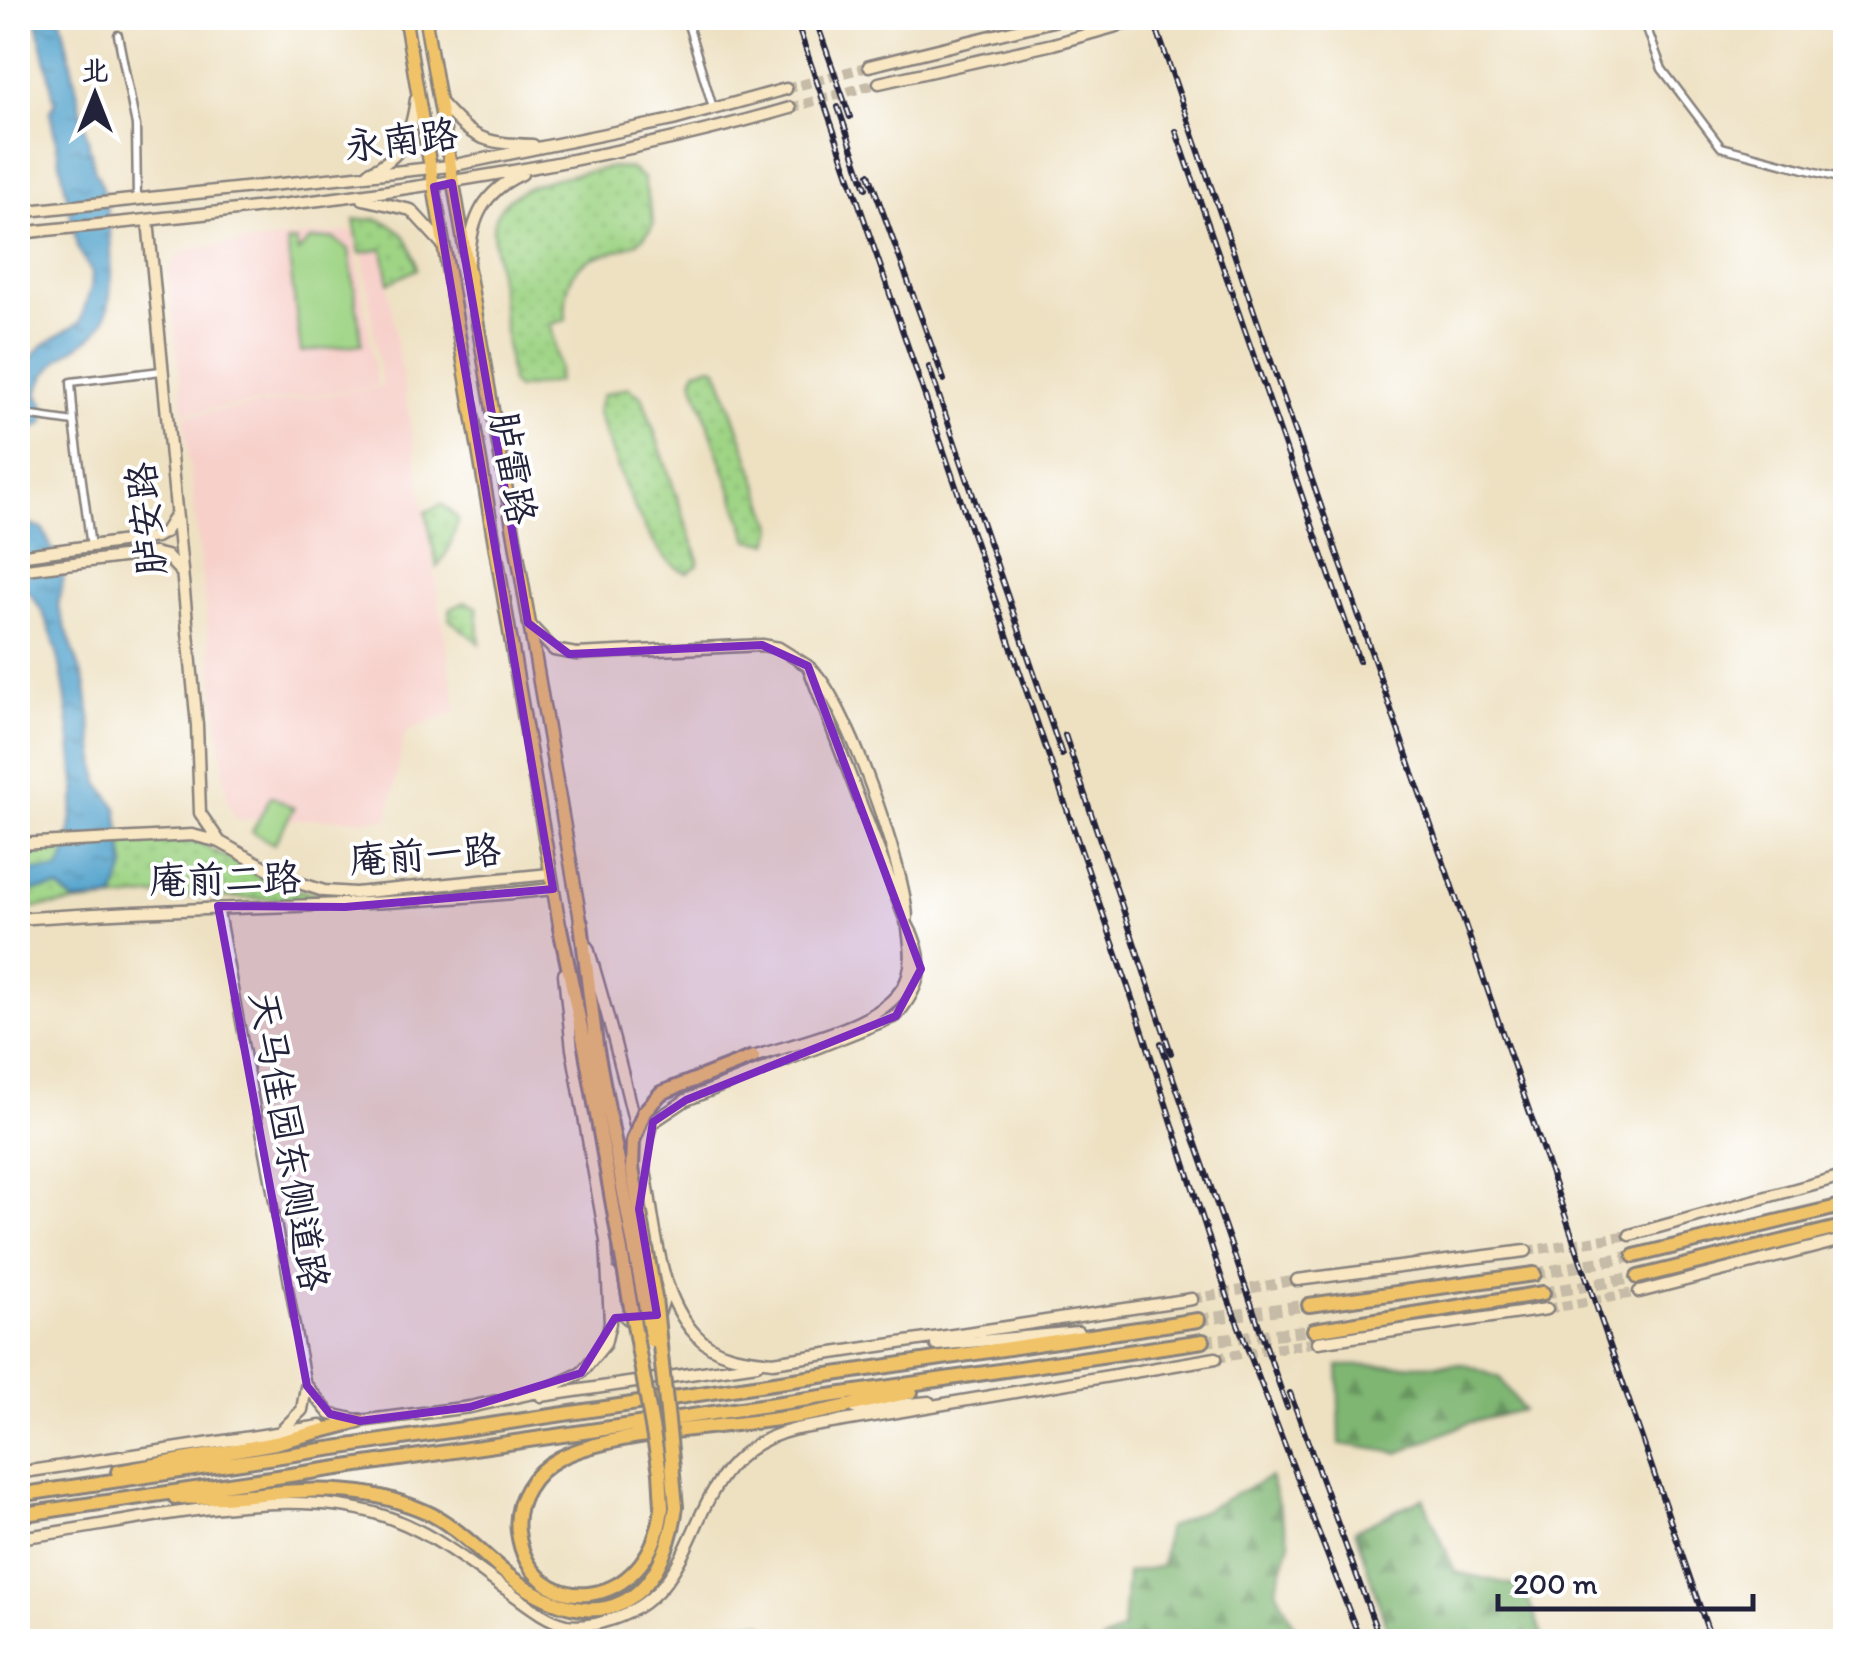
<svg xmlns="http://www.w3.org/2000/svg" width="1863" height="1659" viewBox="0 0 1863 1659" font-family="Itim,'LXGW WenKai TC',sans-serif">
	<defs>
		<pattern id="grass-dots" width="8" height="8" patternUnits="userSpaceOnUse" patternTransform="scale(2.5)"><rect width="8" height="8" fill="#9fd485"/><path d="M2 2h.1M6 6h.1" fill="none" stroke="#89b674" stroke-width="1.8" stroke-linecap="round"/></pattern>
		<pattern id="forest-firs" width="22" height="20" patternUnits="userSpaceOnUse" patternTransform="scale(2.5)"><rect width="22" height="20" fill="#7fb672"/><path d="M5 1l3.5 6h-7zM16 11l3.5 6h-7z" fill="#68945f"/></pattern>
		<pattern id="water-ripples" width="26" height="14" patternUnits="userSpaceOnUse" patternTransform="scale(2.5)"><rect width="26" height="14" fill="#52a3cc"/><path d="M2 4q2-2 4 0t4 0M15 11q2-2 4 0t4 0" fill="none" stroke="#4484a7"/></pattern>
	</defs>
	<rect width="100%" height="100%" fill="#fff"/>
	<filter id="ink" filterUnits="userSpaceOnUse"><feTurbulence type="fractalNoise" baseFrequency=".01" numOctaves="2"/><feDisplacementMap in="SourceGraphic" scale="20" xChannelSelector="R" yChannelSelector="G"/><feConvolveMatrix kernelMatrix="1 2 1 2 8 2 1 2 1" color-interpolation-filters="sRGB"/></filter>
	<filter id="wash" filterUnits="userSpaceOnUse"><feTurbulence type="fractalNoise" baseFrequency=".0048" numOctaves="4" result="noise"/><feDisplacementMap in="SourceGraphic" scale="40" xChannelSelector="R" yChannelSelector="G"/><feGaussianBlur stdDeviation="2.25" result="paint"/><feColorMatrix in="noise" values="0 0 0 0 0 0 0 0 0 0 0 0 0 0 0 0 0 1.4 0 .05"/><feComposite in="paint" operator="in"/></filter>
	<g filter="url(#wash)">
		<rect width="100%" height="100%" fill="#eee1c2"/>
		<!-- built -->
		<path fill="#f7d0ca" d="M 353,231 L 377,386 L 184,413 L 168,271 L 176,259 L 188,249 Z
			M 382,251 L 457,711 L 405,732 L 388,819 L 235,819 L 227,799 L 184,416 L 382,387 L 363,254 Z"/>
		<!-- grass -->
		<path fill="url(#grass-dots)" stroke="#607b60" stroke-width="2.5" d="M 613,167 L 631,169 L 643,178 L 654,223 C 629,273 560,229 566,320 L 551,324 L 559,369 L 557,382 L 517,389 L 511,383 L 493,231 C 494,181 575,175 613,167 Z
			M 377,219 C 405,228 411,242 417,269 L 389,283 L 383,249 L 360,253 L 354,220 Z
			M 713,366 L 718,370 L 774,529 L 769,543 L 749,540 L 693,381 L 696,370 Z
			M 628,387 L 642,396 L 698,558 L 698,565 L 688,572 C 647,565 611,448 597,411 L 603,395 Z
			M 442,504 L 458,519 L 449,549 L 437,567 L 426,512 Z
			M 465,602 L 477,607 L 480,644 L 449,619 L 450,609 Z
			M 151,839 L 198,842 L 280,888 L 322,894 L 328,901 L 160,895 L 18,909 L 18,852 Z"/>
		<!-- forest -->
		<path fill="url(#forest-firs)" stroke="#506c56" stroke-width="2.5" d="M 1464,1364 L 1500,1378 L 1523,1410 L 1468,1423 L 1399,1453 L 1340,1444 L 1338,1366 Z
			M 1270,1477 L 1290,1543 L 1276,1589 L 1302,1641 L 1101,1641 L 1123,1629 L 1127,1573 L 1162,1566 L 1167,1528 Z
			M 1423,1498 L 1455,1572 L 1523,1587 L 1545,1641 L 1391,1641 L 1355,1530 Z
			M 721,1622 L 762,1623 L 776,1641 L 687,1641 L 686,1634 Z"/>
		<!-- garden -->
		<path fill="#9fd485" stroke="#607b60" stroke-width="2.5" d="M 333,238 L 349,250 L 362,344 L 301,352 L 287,242 L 296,241 L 298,252 L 310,240 Z
			M 271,796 L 294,808 L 274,844 L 252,832 Z"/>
		<!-- water -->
		<path fill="url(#water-ripples)" stroke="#3a6284" stroke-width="2.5" d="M 36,18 L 61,18 L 95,171 C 112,194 117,296 104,321 C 88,352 55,345 37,393 L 46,408 L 44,423 L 25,433 C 18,464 14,495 28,524 L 43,529 L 64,576 L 58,606 L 86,686 L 99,783 L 117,808 L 125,868 L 114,898 L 74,902 L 59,888 L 18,892 L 18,871 L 58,870 C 74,849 68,817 76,792 C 69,737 67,616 18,583 L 18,389 L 28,361 L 43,345 L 80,322 L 91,287 L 92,273 L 77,247 L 50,112 L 55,103 Z"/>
	</g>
	<g filter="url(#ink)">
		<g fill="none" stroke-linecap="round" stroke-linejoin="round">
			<!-- secondary-tunnel -->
			<path stroke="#c5bba7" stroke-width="10" stroke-dasharray="10 5" stroke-linecap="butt" d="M 786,89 L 869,66
				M 790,108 L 879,83
				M 1526,1251 L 1630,1235
				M 1192,1299 L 1297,1280
				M 1547,1309 L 1639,1292
				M 1216,1358 L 1318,1342"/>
			<!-- highway-tunnel -->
			<path stroke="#c5bba7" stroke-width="12" stroke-dasharray="12 6" stroke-linecap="butt" d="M 1534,1274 L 1634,1256
				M 1543,1293 L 1638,1277
				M 1198,1320 L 1309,1305
				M 1203,1341 L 1314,1330"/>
			<!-- street casing -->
			<g stroke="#88827e" stroke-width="11">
				<path id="street" d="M 686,18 L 713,108
					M 1643,18 L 1662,69 L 1721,147 L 1846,180
					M 118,35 L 136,126 L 137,200
					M 18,166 L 28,211
					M 18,414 L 74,422 L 71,382 L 161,371
					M 74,422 L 91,547
					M 219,907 L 307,1386"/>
			</g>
			<!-- secondary casing -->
			<g stroke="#88827e" stroke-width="15">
				<path id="secondary" d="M 869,66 L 1065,18
					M 879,83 L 1053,44 L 1145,18
					M 439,101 C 473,139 481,143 533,145
					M 369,172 C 403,157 411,135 416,99
					M 363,199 L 411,210 L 444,246
					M 18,212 L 450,166 L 673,120 L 786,89
					M 148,220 L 197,725 L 200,813 L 220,842
					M 18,233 C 278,207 538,181 790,108
					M 469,259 C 471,218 484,191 522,174
					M 18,556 L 156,537 L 165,532 L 175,516
					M 18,570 L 154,553 L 166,556 L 182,573
					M 529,624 L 554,650 L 576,654
					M 18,844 L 192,835 L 220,842 L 287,879 L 324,891 L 355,893 L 550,874
					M 18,919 C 196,905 374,909 553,889
					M 588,948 C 609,1017 626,1085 642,1155 C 655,1212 654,1290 696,1335 C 716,1357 745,1359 773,1362 L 1192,1299
					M 753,1057 C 798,1042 893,1025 908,976 C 913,960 910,944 908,929
					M 644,1153 L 653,1122 L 686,1100 L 896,1016 C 922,986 927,959 907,924
					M 1630,1235 L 1846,1175
					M 611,1274 L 617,1309 L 628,1319 L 659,1314 L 668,1286
					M 1297,1280 L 1526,1251
					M 1639,1292 L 1846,1239
					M 1318,1342 L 1547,1309
					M 936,1345 L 1078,1332
					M 307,1386 L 330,1414 L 357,1420
					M 541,1396 L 757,1364
					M 856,1409 L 929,1402
					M 352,1422 L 470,1407 L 542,1391 L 581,1373 L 605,1344 L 610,1323 L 606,1241 L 572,1049 L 564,974
					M 281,1431 L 302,1410 L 306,1387
					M 18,1473 L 321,1426
					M 18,1538 C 122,1525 277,1483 378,1514 C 428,1529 465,1560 507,1590 C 524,1602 545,1620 566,1625 C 576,1627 594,1625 603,1622 C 718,1593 672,1458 796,1429 L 1216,1358"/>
			</g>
			<!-- primary casing -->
			<g stroke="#88827e" stroke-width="16">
				<path id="primary" d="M 405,18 L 560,928
					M 425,18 L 581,923"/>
			</g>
			<!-- highway casing -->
			<g stroke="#88827e" stroke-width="18">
				<path id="highway" d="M 581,923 L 596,1045
					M 560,928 L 585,1047
					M 1634,1256 L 1846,1205
					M 1638,1277 L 1846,1226
					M 1309,1305 L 1534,1274
					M 1314,1330 L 1543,1293
					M 118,1472 L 275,1443 L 360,1421
					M 18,1495 L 1198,1320
					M 175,1497 C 241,1502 302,1482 373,1495 C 395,1500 419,1507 438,1518 C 467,1535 489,1562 516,1581 C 600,1640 663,1603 676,1507
					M 662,1507 C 651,1614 530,1623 518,1532 C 514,1501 533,1472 560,1458 C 613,1431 730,1427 792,1417 C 832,1411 871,1400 911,1392
					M 18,1515 L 1203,1341"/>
			</g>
			<!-- street -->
			<use href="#street" stroke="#fff" stroke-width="6"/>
			<!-- secondary -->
			<use href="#secondary" stroke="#f9e7c3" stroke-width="10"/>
			<!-- primary -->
			<use href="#primary" stroke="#f1c369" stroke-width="11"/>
			<!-- highway -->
			<use href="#highway" stroke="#f1c369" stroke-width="12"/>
			<!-- rail casing -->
			<g stroke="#22223b" stroke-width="6">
				<path id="rail" d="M 795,18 L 1137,1013 L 1229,1301 L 1361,1642
					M 815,18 L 850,117
					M 1153,18 L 1712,1642
					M 838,107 L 866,188
					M 1176,131 L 1359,661
					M 869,174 L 944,380
					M 929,367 L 1062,755
					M 1065,735 L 1171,1053
					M 1161,1043 L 1287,1407
					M 1290,1393 L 1381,1642"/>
			</g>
			<!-- rail -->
			<use href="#rail" stroke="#fff" stroke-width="2.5" stroke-dasharray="8" stroke-linecap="butt"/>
			<!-- secondary-bridge casing -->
			<g stroke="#88827e" stroke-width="15" stroke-linecap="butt">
				<path id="secondary-bridge" d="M 576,654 L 762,645 L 779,648 L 808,666 L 907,924
					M 809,667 C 844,692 906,873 907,918"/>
			</g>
			<!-- highway-bridge casing -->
			<g stroke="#88827e" stroke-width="18" stroke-linecap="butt">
				<path id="highway-bridge" d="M 596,1045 L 652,1341
					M 585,1047 L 660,1472 L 662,1507
					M 672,1464 L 676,1507
					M 673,1469 L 655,1298 L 632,1168 L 633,1141 L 644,1112 L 661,1093 L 753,1057"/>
			</g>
			<!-- secondary-bridge -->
			<use href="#secondary-bridge" stroke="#f9e7c3" stroke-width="10"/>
			<!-- highway-bridge -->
			<use href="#highway-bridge" stroke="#f1c369" stroke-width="12"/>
		</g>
	</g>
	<!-- marked area -->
	<path fill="#7b2cbf" fill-opacity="0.2" stroke="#7b2cbf" stroke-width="8" stroke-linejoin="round" d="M 452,183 L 528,623 L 569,654 L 762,645 L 808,666 L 921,969 L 896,1016 L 686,1100 L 653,1122 L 639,1209 L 657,1315 L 615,1318 L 581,1373 L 470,1407 L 360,1421 L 330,1414 L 307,1386 L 218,906 L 345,907 L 553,889 L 434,187 Z"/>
	<g text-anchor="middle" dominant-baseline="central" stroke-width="8" stroke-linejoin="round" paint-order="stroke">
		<!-- street labels -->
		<g font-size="38" fill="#22223b" stroke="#fff">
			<text transform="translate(401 140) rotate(-7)">永南路</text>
			<text transform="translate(513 468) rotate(80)">胪雷路</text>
			<text transform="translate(146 519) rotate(-96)">胪安路</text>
			<text transform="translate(425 855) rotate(-4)">庵前一路</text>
			<text transform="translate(225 879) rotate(-1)">庵前二路</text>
			<text transform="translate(289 1141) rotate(80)">天马佳园东侧道路</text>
		</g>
	</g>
	<!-- margin -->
	<rect width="1863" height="1659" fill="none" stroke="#fff" stroke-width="60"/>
	<!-- north arrow -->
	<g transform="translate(95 95)" stroke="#ffffff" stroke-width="8" paint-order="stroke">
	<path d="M0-8L18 38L0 25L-18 38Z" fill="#22223b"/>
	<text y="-15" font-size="28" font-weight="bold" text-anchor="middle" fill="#22223b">北</text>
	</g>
	<!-- scale -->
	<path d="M1498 1594v15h255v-15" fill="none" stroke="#22223b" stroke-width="5"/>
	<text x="1513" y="1594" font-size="30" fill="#22223b" stroke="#ffffff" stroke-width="8" paint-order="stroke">200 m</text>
</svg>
